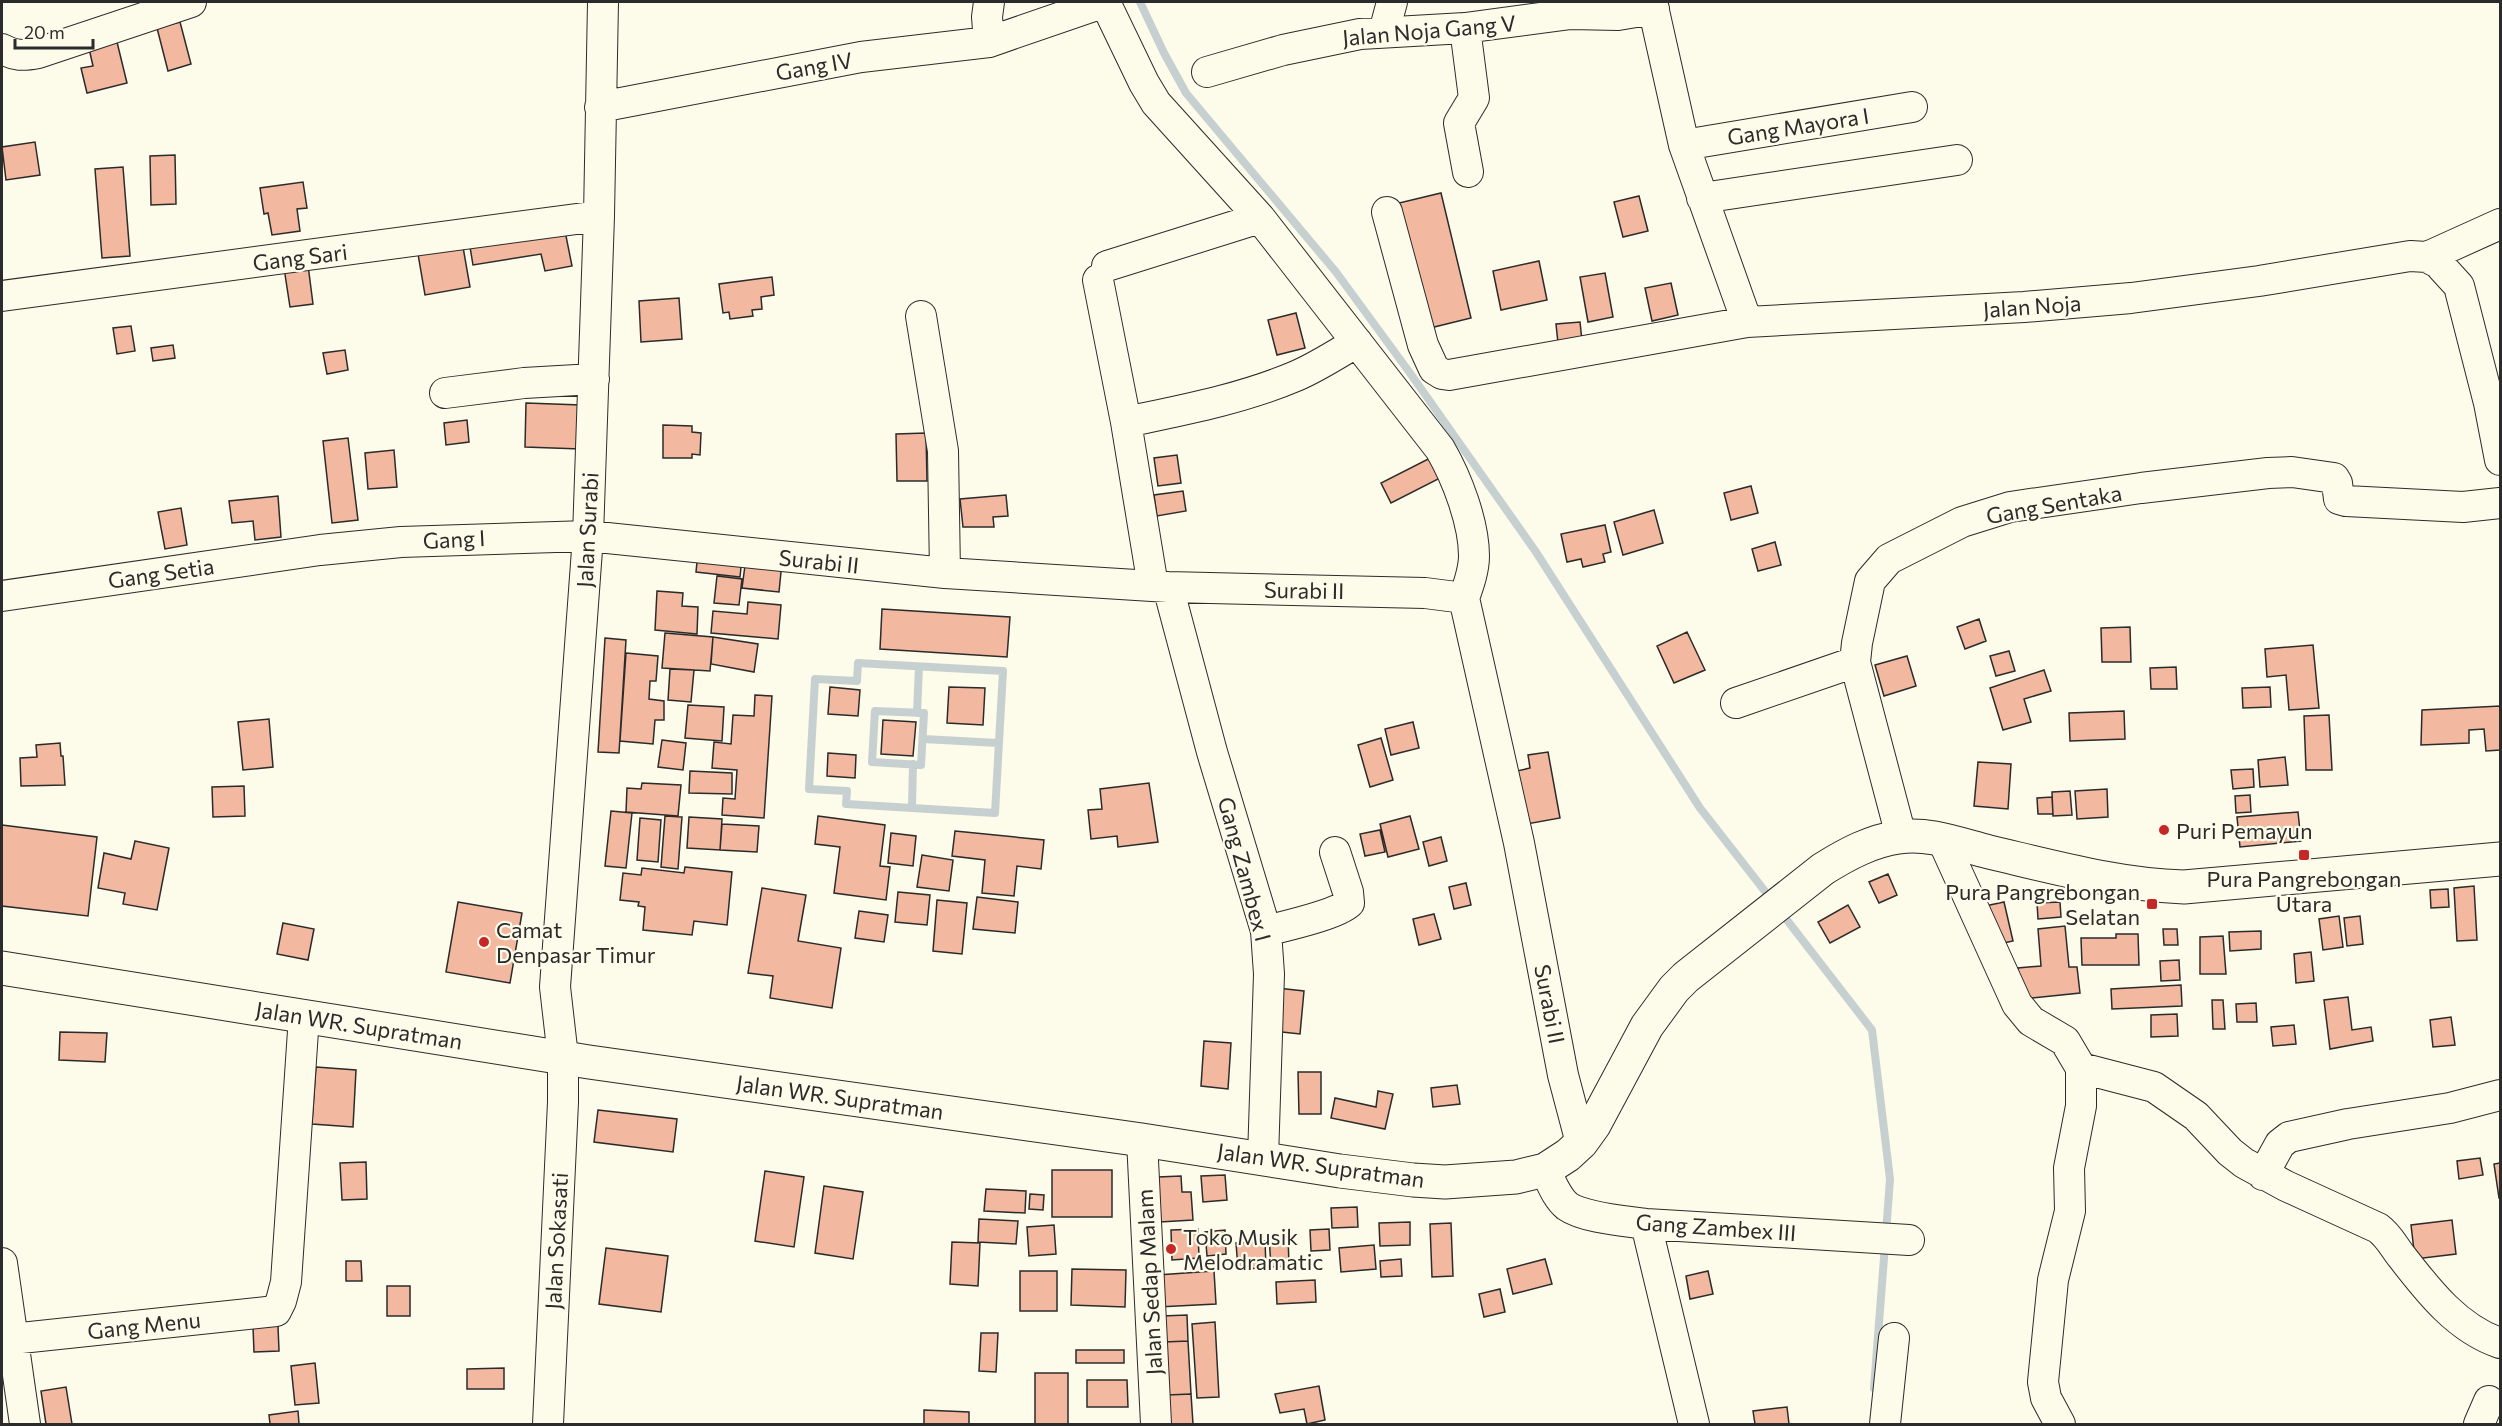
<svg xmlns="http://www.w3.org/2000/svg" width="2502" height="1426" viewBox="0 0 2502 1426" font-family="Commissioner,sans-serif">
	<rect width="100%" height="100%" fill="#fdfbea"/>
	<g fill="none" stroke-linecap="round" stroke-linejoin="round">
		<!-- stream -->
		<path stroke="#c7d0d0" stroke-width="8" d="M 1140,2 L 1164,53 L 1186,93 L 1336,272 L 1410,373 L 1536,552 L 1700,808 L 1771,899
			M 858,663 L 1003,671 L 995,813 L 846,804 L 847,791 L 809,789 L 815,679 L 857,681 Z
			M 875,711 L 924,713 L 921,765 L 872,762 Z
			M 917,713 L 919,667
			M 923,739 L 998,743
			M 912,808 L 913,764
			M 1780,911 L 1872,1030 L 1890,1179 L 1886,1233
			M 1874,1388 L 1885,1245"/>
	</g>
	<!-- building -->
	<path fill="#f2b8a0" stroke="#2b2b2b" stroke-width="1.5" d="M 180,22 L 191,64 L 168,71 L 157,28 Z
		M 116,38 L 127,83 L 87,93 L 81,68 L 93,66 L 88,44 Z
		M 35,142 L 40,175 L 6,180 L 2,147 Z
		M 175,155 L 176,204 L 151,205 L 150,156 Z
		M 123,167 L 130,256 L 102,258 L 95,169 Z
		M 303,182 L 307,208 L 297,209 L 300,231 L 272,235 L 268,213 L 264,214 L 260,188 Z
		M 1441,193 L 1471,318 L 1430,328 L 1399,203 Z
		M 1639,196 L 1648,231 L 1623,237 L 1614,202 Z
		M 564,226 L 572,266 L 545,271 L 541,254 L 473,265 L 469,241 Z
		M 463,247 L 470,287 L 425,295 L 418,254 Z
		M 1539,261 L 1547,300 L 1501,310 L 1493,271 Z
		M 308,265 L 313,304 L 290,307 L 284,268 Z
		M 1605,273 L 1613,317 L 1588,322 L 1580,277 Z
		M 772,277 L 774,295 L 761,297 L 762,309 L 752,310 L 753,316 L 730,319 L 729,312 L 723,313 L 719,284 Z
		M 1671,283 L 1678,315 L 1652,321 L 1645,288 Z
		M 679,298 L 682,339 L 641,342 L 639,301 Z
		M 1296,313 L 1305,348 L 1277,355 L 1268,320 Z
		M 1580,322 L 1582,341 L 1558,343 L 1556,324 Z
		M 131,326 L 135,351 L 117,354 L 113,328 Z
		M 173,345 L 175,358 L 153,361 L 151,348 Z
		M 345,350 L 348,370 L 327,374 L 323,353 Z
		M 526,403 L 581,405 L 580,449 L 525,447 Z
		M 467,420 L 469,442 L 446,445 L 444,423 Z
		M 663,425 L 692,426 L 692,432 L 701,433 L 700,455 L 692,454 L 692,458 L 663,458 Z
		M 926,433 L 927,481 L 897,481 L 896,434 Z
		M 348,438 L 358,520 L 332,523 L 323,441 Z
		M 394,450 L 397,487 L 368,489 L 365,453 Z
		M 1438,454 L 1448,474 L 1391,503 L 1381,483 Z
		M 1177,455 L 1181,483 L 1158,486 L 1154,458 Z
		M 1751,486 L 1758,513 L 1731,520 L 1724,493 Z
		M 1183,491 L 1186,511 L 1157,516 L 1154,495 Z
		M 1006,495 L 1008,516 L 993,517 L 994,527 L 963,527 L 960,499 Z
		M 278,496 L 281,537 L 255,540 L 253,521 L 232,523 L 229,501 Z
		M 181,508 L 187,545 L 165,549 L 158,512 Z
		M 1654,510 L 1663,543 L 1623,555 L 1614,522 Z
		M 1605,525 L 1611,552 L 1603,554 L 1605,562 L 1583,567 L 1581,559 L 1567,562 L 1561,534 Z
		M 1775,542 L 1781,565 L 1758,571 L 1752,549 Z
		M 698,552 L 742,557 L 740,577 L 696,572 Z
		M 746,558 L 782,562 L 779,592 L 742,588 Z
		M 717,576 L 742,579 L 739,605 L 714,603 Z
		M 657,591 L 683,593 L 682,606 L 698,607 L 697,634 L 655,630 Z
		M 748,602 L 781,605 L 778,639 L 711,633 L 713,611 L 747,614 Z
		M 882,609 L 1010,617 L 1007,657 L 880,649 Z
		M 1979,619 L 1986,641 L 1965,649 L 1957,627 Z
		M 2130,627 L 2131,662 L 2102,662 L 2101,628 Z
		M 1687,632 L 1705,670 L 1674,683 L 1657,646 Z
		M 665,633 L 713,637 L 710,671 L 662,668 Z
		M 713,637 L 758,644 L 754,672 L 711,664 Z
		M 605,638 L 626,640 L 619,753 L 598,752 Z
		M 2313,645 L 2319,708 L 2289,710 L 2286,675 L 2267,677 L 2265,649 Z
		M 2009,651 L 2015,671 L 1996,676 L 1990,656 Z
		M 626,653 L 658,656 L 656,681 L 650,681 L 649,699 L 664,701 L 664,720 L 655,720 L 653,744 L 620,741 Z
		M 1907,656 L 1916,686 L 1884,696 L 1875,665 Z
		M 2176,667 L 2177,689 L 2151,689 L 2150,668 Z
		M 670,669 L 694,670 L 691,702 L 668,700 Z
		M 2044,670 L 2051,691 L 2024,699 L 2031,722 L 2003,730 L 1990,688 Z
		M 830,687 L 860,690 L 858,716 L 828,714 Z
		M 949,687 L 985,688 L 983,725 L 947,723 Z
		M 2270,687 L 2271,707 L 2243,708 L 2242,688 Z
		M 755,695 L 772,696 L 764,818 L 722,815 L 723,798 L 735,799 L 737,770 L 712,768 L 714,742 L 731,744 L 733,715 L 754,716 Z
		M 688,705 L 724,707 L 722,741 L 685,738 Z
		M 2500,706 L 2500,750 L 2486,751 L 2484,729 L 2469,730 L 2469,743 L 2421,745 L 2422,710 Z
		M 2124,711 L 2125,739 L 2070,741 L 2069,713 Z
		M 2329,715 L 2332,770 L 2306,770 L 2304,716 Z
		M 269,719 L 273,767 L 243,770 L 238,722 Z
		M 883,720 L 916,722 L 913,756 L 881,754 Z
		M 1413,722 L 1419,748 L 1391,755 L 1385,729 Z
		M 1381,738 L 1393,780 L 1370,787 L 1358,745 Z
		M 662,740 L 686,743 L 683,770 L 658,767 Z
		M 60,743 L 61,756 L 63,756 L 65,785 L 21,786 L 20,758 L 37,757 L 36,745 Z
		M 1548,752 L 1560,818 L 1527,824 L 1517,771 L 1530,768 L 1528,755 Z
		M 828,753 L 856,755 L 855,778 L 827,776 Z
		M 2285,757 L 2288,785 L 2260,787 L 2258,760 Z
		M 1978,762 L 2011,764 L 2008,809 L 1974,806 Z
		M 2253,769 L 2254,787 L 2233,789 L 2231,770 Z
		M 690,771 L 732,773 L 732,794 L 689,793 Z
		M 642,783 L 681,785 L 678,816 L 626,812 L 627,788 L 641,789 Z
		M 1149,783 L 1158,842 L 1118,847 L 1117,836 L 1091,839 L 1088,810 L 1102,809 L 1100,789 Z
		M 244,786 L 245,816 L 213,817 L 212,787 Z
		M 2107,789 L 2108,817 L 2077,819 L 2075,791 Z
		M 2070,791 L 2072,815 L 2053,816 L 2052,792 Z
		M 2250,795 L 2251,812 L 2236,813 L 2235,796 Z
		M 2052,797 L 2053,814 L 2038,814 L 2037,798 Z
		M 611,811 L 632,813 L 626,868 L 605,866 Z
		M 2298,812 L 2301,841 L 2240,847 L 2237,817 Z
		M 665,816 L 682,817 L 678,869 L 661,867 Z
		M 818,816 L 885,825 L 880,866 L 890,867 L 886,900 L 834,893 L 840,847 L 815,844 Z
		M 1410,816 L 1419,849 L 1388,857 L 1380,824 Z
		M 689,817 L 722,819 L 720,850 L 687,848 Z
		M 640,818 L 661,820 L 658,862 L 637,860 Z
		M 722,824 L 759,826 L 757,852 L 720,850 Z
		M 2,825 L 97,837 L 88,916 L 2,906 Z
		M 1380,830 L 1385,852 L 1365,856 L 1360,834 Z
		M 955,831 L 1044,840 L 1041,869 L 1017,866 L 1014,896 L 982,893 L 985,860 L 952,856 Z
		M 891,833 L 916,836 L 913,866 L 888,863 Z
		M 1441,837 L 1447,861 L 1429,866 L 1423,842 Z
		M 135,841 L 169,848 L 157,910 L 123,904 L 125,893 L 98,888 L 104,853 L 131,859 Z
		M 922,855 L 953,860 L 949,891 L 917,887 Z
		M 685,867 L 732,872 L 727,925 L 694,921 L 692,935 L 643,930 L 645,907 L 638,906 L 639,902 L 620,900 L 623,873 L 641,875 L 642,868 L 684,873 Z
		M 1888,874 L 1897,895 L 1879,903 L 1869,882 Z
		M 1466,883 L 1471,905 L 1454,909 L 1449,887 Z
		M 2474,886 L 2477,940 L 2457,941 L 2454,888 Z
		M 762,888 L 806,895 L 798,941 L 841,948 L 832,1008 L 770,998 L 773,976 L 748,973 Z
		M 2448,889 L 2449,907 L 2431,908 L 2430,890 Z
		M 898,892 L 930,895 L 927,925 L 895,922 Z
		M 977,897 L 1018,902 L 1015,933 L 973,929 Z
		M 937,900 L 967,903 L 962,954 L 933,951 Z
		M 458,902 L 522,913 L 510,983 L 446,972 Z
		M 2004,902 L 2013,941 L 1994,945 L 1985,906 Z
		M 2060,902 L 2061,917 L 2038,919 L 2037,903 Z
		M 1848,905 L 1860,927 L 1830,943 L 1818,922 Z
		M 859,911 L 888,915 L 884,942 L 855,938 Z
		M 1434,914 L 1441,939 L 1419,945 L 1413,919 Z
		M 2339,916 L 2343,947 L 2323,950 L 2319,919 Z
		M 2360,916 L 2363,944 L 2347,946 L 2344,918 Z
		M 283,923 L 314,929 L 308,960 L 277,954 Z
		M 2065,926 L 2069,967 L 2077,967 L 2080,993 L 2021,999 L 2018,968 L 2041,966 L 2038,929 Z
		M 2163,929 L 2177,929 L 2178,945 L 2164,945 Z
		M 2261,931 L 2261,949 L 2230,951 L 2229,932 Z
		M 2116,934 L 2138,934 L 2139,965 L 2082,965 L 2081,938 L 2116,938 Z
		M 2223,936 L 2226,974 L 2200,974 L 2200,937 Z
		M 2311,952 L 2314,981 L 2296,983 L 2294,954 Z
		M 2179,960 L 2180,980 L 2161,981 L 2160,961 Z
		M 2181,985 L 2182,1006 L 2112,1009 L 2111,989 Z
		M 1277,988 L 1304,991 L 1300,1034 L 1273,1031 Z
		M 2348,997 L 2352,1030 L 2371,1027 L 2373,1041 L 2330,1049 L 2324,1000 Z
		M 2212,1000 L 2223,1000 L 2225,1029 L 2213,1029 Z
		M 2256,1003 L 2257,1022 L 2237,1022 L 2236,1004 Z
		M 2177,1014 L 2178,1036 L 2151,1037 L 2151,1015 Z
		M 2451,1017 L 2455,1045 L 2433,1047 L 2430,1020 Z
		M 2294,1025 L 2296,1044 L 2273,1046 L 2271,1027 Z
		M 60,1032 L 107,1033 L 105,1062 L 59,1060 Z
		M 1204,1041 L 1231,1043 L 1228,1089 L 1201,1086 Z
		M 316,1067 L 356,1070 L 353,1127 L 312,1124 Z
		M 1298,1072 L 1321,1072 L 1321,1114 L 1299,1114 Z
		M 1457,1085 L 1460,1104 L 1433,1107 L 1431,1088 Z
		M 1378,1091 L 1393,1094 L 1385,1129 L 1331,1118 L 1335,1098 L 1376,1107 Z
		M 598,1110 L 677,1119 L 673,1152 L 594,1142 Z
		M 2480,1158 L 2483,1175 L 2459,1179 L 2457,1161 Z
		M 366,1162 L 367,1199 L 342,1200 L 340,1163 Z
		M 2500,1163 L 2500,1198 L 2499,1198 L 2494,1164 Z
		M 1052,1170 L 1112,1170 L 1112,1217 L 1052,1217 Z
		M 765,1171 L 804,1177 L 794,1247 L 755,1241 Z
		M 1225,1175 L 1227,1200 L 1203,1202 L 1201,1176 Z
		M 1181,1176 L 1182,1192 L 1191,1192 L 1193,1220 L 1160,1222 L 1158,1177 Z
		M 824,1186 L 863,1192 L 853,1259 L 815,1253 Z
		M 986,1189 L 1026,1191 L 1025,1213 L 984,1211 Z
		M 1030,1194 L 1044,1195 L 1043,1210 L 1029,1209 Z
		M 1357,1207 L 1358,1227 L 1332,1228 L 1331,1208 Z
		M 979,1219 L 1018,1221 L 1016,1244 L 978,1242 Z
		M 2452,1220 L 2456,1254 L 2415,1259 L 2411,1225 Z
		M 1410,1222 L 1410,1245 L 1380,1246 L 1379,1223 Z
		M 1451,1223 L 1453,1276 L 1432,1277 L 1430,1224 Z
		M 1054,1225 L 1056,1254 L 1029,1256 L 1027,1227 Z
		M 1198,1229 L 1199,1258 L 1172,1260 L 1171,1230 Z
		M 1329,1229 L 1330,1250 L 1311,1251 L 1310,1230 Z
		M 1225,1230 L 1226,1254 L 1207,1256 L 1205,1232 Z
		M 1288,1235 L 1289,1266 L 1271,1267 L 1269,1236 Z
		M 1265,1241 L 1266,1268 L 1238,1269 L 1236,1243 Z
		M 952,1242 L 980,1243 L 978,1286 L 950,1284 Z
		M 1374,1245 L 1376,1269 L 1341,1272 L 1339,1248 Z
		M 606,1248 L 668,1256 L 661,1312 L 599,1304 Z
		M 1401,1259 L 1402,1276 L 1381,1277 L 1380,1261 Z
		M 1545,1259 L 1552,1284 L 1513,1294 L 1507,1269 Z
		M 346,1261 L 361,1261 L 362,1281 L 346,1281 Z
		M 1072,1269 L 1126,1270 L 1125,1307 L 1071,1305 Z
		M 1020,1271 L 1057,1271 L 1057,1311 L 1020,1311 Z
		M 1214,1271 L 1216,1304 L 1158,1307 L 1157,1275 Z
		M 1708,1271 L 1713,1294 L 1690,1299 L 1686,1276 Z
		M 1315,1280 L 1316,1302 L 1277,1304 L 1276,1282 Z
		M 387,1286 L 410,1286 L 410,1316 L 387,1316 Z
		M 1500,1289 L 1505,1312 L 1484,1317 L 1479,1294 Z
		M 1187,1315 L 1188,1341 L 1164,1342 L 1162,1316 Z
		M 1215,1322 L 1219,1397 L 1197,1398 L 1192,1324 Z
		M 278,1326 L 279,1351 L 254,1352 L 253,1327 Z
		M 981,1333 L 998,1333 L 996,1372 L 979,1371 Z
		M 1188,1341 L 1191,1394 L 1167,1395 L 1164,1342 Z
		M 1076,1350 L 1124,1350 L 1124,1363 L 1076,1363 Z
		M 315,1363 L 319,1403 L 295,1405 L 291,1366 Z
		M 504,1368 L 504,1389 L 467,1389 L 467,1369 Z
		M 1035,1373 L 1068,1373 L 1068,1424 L 1035,1424 Z
		M 1087,1380 L 1127,1380 L 1128,1407 L 1087,1407 Z
		M 1319,1386 L 1325,1420 L 1307,1424 L 1304,1409 L 1280,1413 L 1275,1394 Z
		M 66,1387 L 72,1424 L 46,1424 L 41,1391 Z
		M 1191,1394 L 1193,1424 L 1169,1424 L 1167,1395 Z
		M 1787,1407 L 1789,1424 L 1755,1424 L 1753,1411 Z
		M 924,1410 L 969,1412 L 969,1424 L 924,1424 Z
		M 298,1411 L 299,1424 L 270,1424 L 269,1415 Z"/>
	<g fill="none" stroke-linecap="round" stroke-linejoin="round">
		<!-- minor casing -->
		<g stroke="#2b2b2b" stroke-width="32">
			<path id="minor" d="M 1105,2 L 1144,83 L 1156,103 L 1260,218 L 1440,449 C 1457,478 1474,523 1474,556 C 1474,570 1469,584 1464,598
				M 1652,2 L 1684,145 L 1747,322
				M 1465,28 L 1474,98 L 1459,123 L 1468,172
				M 1384,32 L 1392,2
				M 989,42 L 1105,2
				M 2,49 C 15,56 23,56 38,53 L 191,2
				M 1207,72 L 1283,50 L 1360,34 L 1465,28 L 1571,14 L 1618,15 L 1654,9
				M 600,107 L 861,57 L 989,42 L 987,17 L 989,2
				M 1684,145 L 1912,107
				M 1702,198 L 1957,160
				M 1387,212 L 1423,345 L 1434,369 L 1442,374 L 1449,375 L 1747,322 L 2024,307 L 2131,298 L 2259,281 L 2410,256 L 2427,257 L 2438,263 L 2459,286 L 2489,403 L 2500,460
				M 2427,257 L 2500,224
				M 1107,266 L 1260,218
				M 1098,280 L 1126,422 L 1153,586
				M 2,296 L 599,216
				M 921,316 L 943,451 L 945,573
				M 445,393 L 524,383 L 594,379
				M 1126,422 C 1183,410 1242,399 1296,376 C 1317,367 1337,354 1357,342
				M 1168,587 L 1212,752 L 1266,931 L 1269,974 L 1263,1158
				M 2,596 L 320,550 L 401,542 L 588,536 L 945,573 L 1168,587 L 1425,593 L 1464,598
				M 1464,598 L 1519,843 L 1563,1075 L 1581,1143
				M 1736,703 L 1855,662
				M 1901,836 L 1855,662 L 1857,643 L 1870,581 L 1889,559 L 1962,522 L 2010,507 L 2141,488 L 2268,473 L 2292,472 L 2334,478 L 2337,483 L 2339,499 L 2346,501 L 2463,507 L 2500,503
				M 1943,841 L 2017,1004 L 2031,1021 L 2065,1041 L 2081,1068 L 2081,1106 L 2069,1168 L 2070,1211 L 2053,1280 L 2043,1382 L 2046,1398 L 2060,1424
				M 1266,931 C 1285,926 1336,915 1349,903 L 1348,892 L 1335,852
				M 2081,1068 L 2154,1087 L 2196,1116 L 2230,1152 L 2244,1163 L 2286,1186 L 2378,1228 C 2389,1236 2394,1247 2402,1257 C 2429,1292 2458,1329 2500,1343
				M 1142,1140 L 1156,1424
				M 1545,1170 C 1551,1181 1556,1197 1567,1206 C 1584,1218 1625,1221 1646,1224 L 1909,1240
				M 2263,1175 L 2280,1144 L 2289,1137 L 2348,1124 L 2450,1108 L 2500,1095
				M 1646,1224 L 1694,1424
				M 2,1263 L 25,1424
				M 2,1340 L 276,1311 L 281,1301 L 286,1282 L 304,1016
				M 548,1424 L 563,1102 L 563,1057 L 555,987 L 588,536 L 599,216 L 603,2
				M 1885,1424 L 1894,1338
				M 2479,1424 L 2489,1401"/>
		</g>
		<!-- major casing -->
		<g stroke="#2b2b2b" stroke-width="35">
			<path id="major" d="M 2,968 L 589,1062 L 1142,1140 L 1340,1171 L 1413,1180 L 1445,1182 L 1516,1177 L 1545,1170 L 1568,1155 L 1581,1143 L 1594,1125 L 1647,1026 L 1674,989 L 1686,977 L 1823,869 C 1847,854 1871,841 1899,837 C 1928,832 1961,845 1989,852 C 2053,867 2118,885 2184,887 L 2500,859"/>
		</g>
		<!-- minor -->
		<use href="#minor" stroke="#fdfbea" stroke-width="30"/>
		<!-- major -->
		<use href="#major" stroke="#fdfbea" stroke-width="33"/>
	</g>
	<!-- markers -->
	<g fill="#c62828" stroke="#fdfbea" stroke-width="2">
		<circle cx="2164" cy="830" r="6"/>
		<rect x="2298" y="849" width="12" height="12" rx="3"/>
		<rect x="2146" y="898" width="12" height="12" rx="3"/>
		<circle cx="484" cy="942" r="6"/>
		<circle cx="1171" cy="1249" r="6"/>
	</g>
	<g text-anchor="middle" dominant-baseline="central" stroke-width="4.5" stroke-linejoin="round" paint-order="stroke">
		<!-- street labels -->
		<g font-size="22" fill="#2b2b2b" stroke="#fdfbea">
			<text transform="translate(1429 30) rotate(-5)">Jalan Noja Gang V</text>
			<text transform="translate(814 66) rotate(-10)">Gang IV</text>
			<text transform="translate(1798 126) rotate(-9)">Gang Mayora I</text>
			<text transform="translate(300 257) rotate(-7)">Gang Sari</text>
			<text transform="translate(2032 306) rotate(-4)">Jalan Noja</text>
			<text transform="translate(2054 504) rotate(-10)">Gang Sentaka</text>
			<text transform="translate(587 530) rotate(-87)">Jalan Surabi</text>
			<text transform="translate(454 539) rotate(-3)">Gang I</text>
			<text transform="translate(819 561) rotate(6)">Surabi II</text>
			<text transform="translate(161 573) rotate(-8)">Gang Setia</text>
			<text transform="translate(1304 590) rotate(1)">Surabi II</text>
			<text transform="translate(1245 869) rotate(75)">Gang Zambex I</text>
			<text transform="translate(1550 1004) rotate(79)">Surabi II</text>
			<text transform="translate(359 1025) rotate(9)">Jalan WR. Supratman</text>
			<text transform="translate(840 1097) rotate(8)">Jalan WR. Supratman</text>
			<text transform="translate(1321 1165) rotate(8)">Jalan WR. Supratman</text>
			<text transform="translate(1716 1227) rotate(4)">Gang Zambex III</text>
			<text transform="translate(556 1241) rotate(-87)">Jalan Sokasati</text>
			<text transform="translate(1149 1282) rotate(-93)">Jalan Sedap Malam</text>
			<text transform="translate(144 1325) rotate(-6)">Gang Menu</text>
		</g>
		<!-- poi labels -->
		<g font-size="22" fill="#2b2b2b" stroke="#fdfbea" text-anchor="start">
			<text x="2176" y="830">Puri Pemayun</text>
			<text x="2304" y="878" text-anchor="middle">Pura Pangrebongan<tspan x="2304" dy="25">Utara</tspan></text>
			<text x="2140" y="891" text-anchor="end">Pura Pangrebongan<tspan x="2140" dy="25">Selatan</tspan></text>
			<text x="496" y="929">Camat<tspan x="496" dy="25">Denpasar Timur</tspan></text>
			<text x="1183" y="1236">Toko Musik<tspan x="1183" dy="25">Melodramatic</tspan></text>
		</g>
	</g>
	<!-- border -->
	<rect width="2502" height="1426" fill="none" stroke="#2b2b2b" stroke-width="6"/>
	<!-- scale -->
	<path d="M15 39v9h78v-9" fill="none" stroke="#2b2b2b" stroke-width="3"/>
	<text x="24" y="39" font-size="18" fill="#2b2b2b" stroke="#fdfbea" stroke-width="4.5" paint-order="stroke">20 m</text>
</svg>
